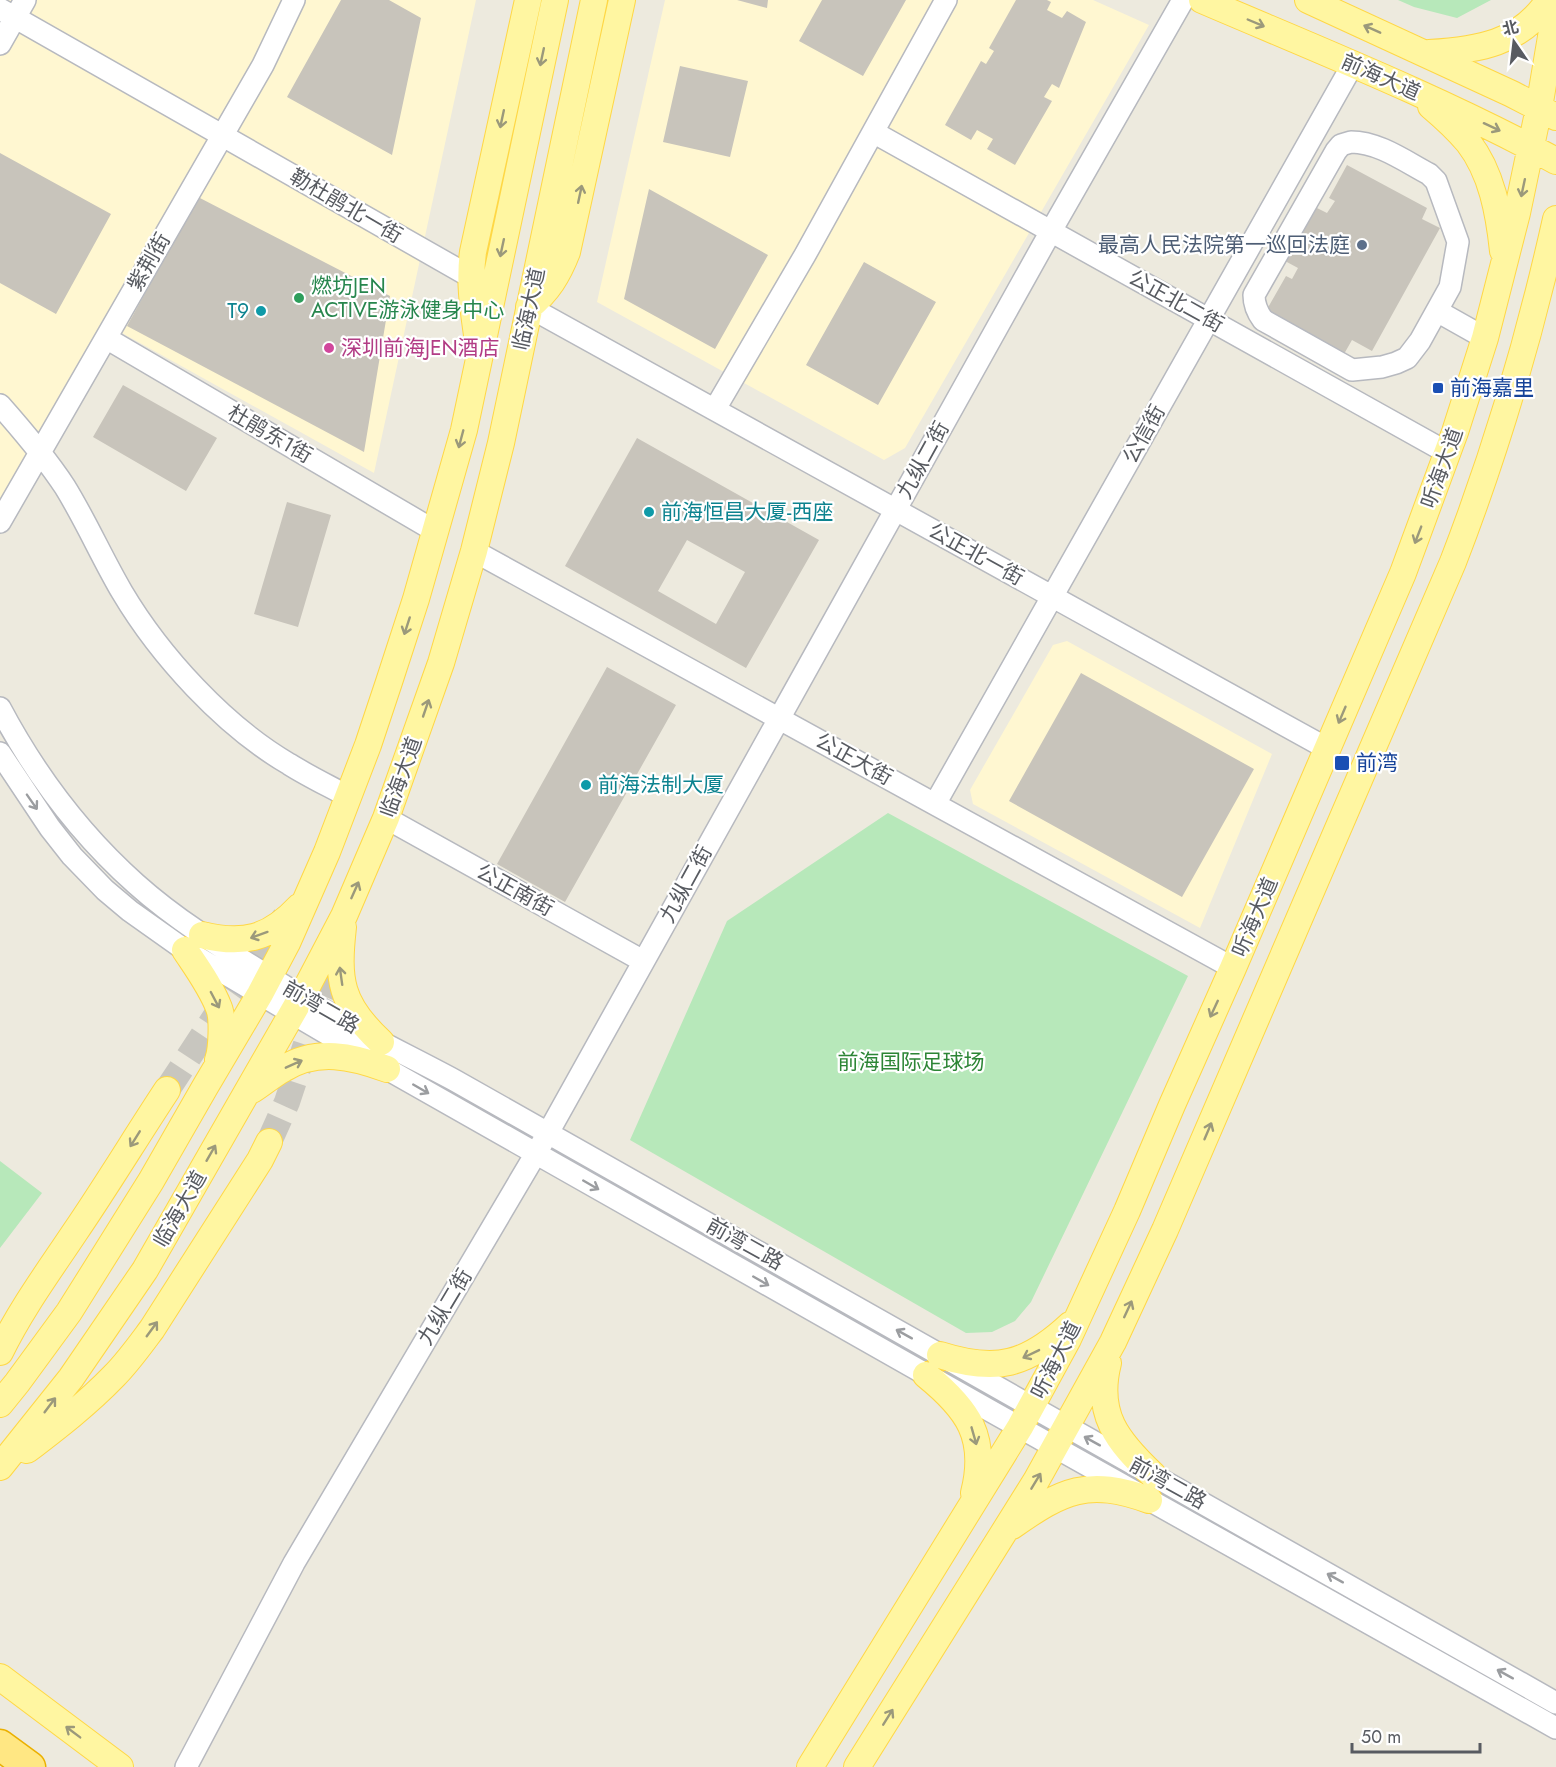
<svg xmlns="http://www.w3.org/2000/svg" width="1556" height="1767" viewBox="0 0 1556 1767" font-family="Jost,'Noto Sans SC',sans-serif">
	<rect width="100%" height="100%" fill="#edeade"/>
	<!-- commercial -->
	<path fill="#fff7d1" d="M 0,0 L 476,0 L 374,473 L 104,323 L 0,507 Z
		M 665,0 L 1093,0 L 1149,25 L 905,448 L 884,460 L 597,302 Z
		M 1067,641 L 1272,754 L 1200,928 L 973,804 L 970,790 L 1053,645 Z"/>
	<!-- green -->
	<path fill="#b7e8ba" d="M 1398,0 L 1491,0 L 1457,18 L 1414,7 Z
		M 888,813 L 1188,976 L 1031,1302 L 1015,1321 L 992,1332 L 966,1333 L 630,1140 L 727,921 Z
		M 0,1161 L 42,1193 L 0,1248 Z"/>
	<!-- building -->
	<path fill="#c8c4bb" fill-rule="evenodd" d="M 341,0 L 389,0 L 421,18 L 392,155 L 287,97 Z
		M 737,0 L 768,0 L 767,8 Z
		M 822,0 L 906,0 L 863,76 L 799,41 Z
		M 1016,0 L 1047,0 L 1051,2 L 1047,10 L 1062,18 L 1067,11 L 1086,22 L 1059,88 L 1052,84 L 1044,97 L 1052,101 L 1015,165 L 987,149 L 993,139 L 977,130 L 971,140 L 945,125 L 981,61 L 986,64 L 994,51 L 989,48 Z
		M 680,66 L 748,81 L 730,157 L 663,142 Z
		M 0,153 L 111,214 L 56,314 L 0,283 Z
		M 1347,165 L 1427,208 L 1422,219 L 1440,228 L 1372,351 L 1352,340 L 1344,354 L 1266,311 L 1286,276 L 1292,279 L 1298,268 L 1285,261 L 1315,207 L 1327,213 L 1335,201 L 1329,198 Z
		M 649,189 L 768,255 L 715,349 L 624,299 Z
		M 198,197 L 390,296 L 364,452 L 127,326 Z
		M 864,262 L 936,302 L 878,405 L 806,365 Z
		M 123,385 L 217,438 L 186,491 L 93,437 Z
		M 637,438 L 819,540 L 746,668 L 565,566 ZM 687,540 L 745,572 L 716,624 L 658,591 Z
		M 287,502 L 331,515 L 298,627 L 254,614 Z
		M 607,667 L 676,705 L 565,902 L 497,864 Z
		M 1081,673 L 1254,769 L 1182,897 L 1009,801 Z"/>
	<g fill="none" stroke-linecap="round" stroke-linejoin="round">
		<!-- major-tunnel -->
		<path stroke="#c8c6bf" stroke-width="26" stroke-dasharray="26 13" stroke-linecap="butt" d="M 167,1090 L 227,999 L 285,917
			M 269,1142 L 287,1102 L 316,1014 L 330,980 L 341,948"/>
		<!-- minor casing -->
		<g stroke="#b7b9bf" stroke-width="24">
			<path id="minor" d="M 0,9 L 471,277
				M 0,44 L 25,0
				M 873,132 L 1448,453
				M 1351,142 C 1379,142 1406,162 1429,174 L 1436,181 L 1458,242 L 1450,287 L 1420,341 L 1407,358 L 1396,363 L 1382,367 L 1352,370 L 1263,320 C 1257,312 1254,305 1254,295 L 1336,151 L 1341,145 Z
				M 529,307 L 1328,749
				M 1437,311 L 1485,338
				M 106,338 L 435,531
				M 0,405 C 23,431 46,458 65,487 C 86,521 102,558 122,592 C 160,656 224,726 289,764 C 308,776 329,786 349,797
				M 715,409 L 805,255 L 946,0
				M 0,522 L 263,65 L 294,0
				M 474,551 L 1233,968
				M 0,708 C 35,774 81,835 136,884 C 175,919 219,946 263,973 C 288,988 312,1004 337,1018 C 375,1040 415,1059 454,1080 L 1556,1703
				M 0,753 L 50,828 L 72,856 L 105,890 L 130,911 L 185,950 L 387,1069 L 987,1409 L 1556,1728
				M 935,804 L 1353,64
				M 386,818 L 643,961
				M 186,1767 L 294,1563 L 548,1133 L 1051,231 L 1183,0"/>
		</g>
		<!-- major casing -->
		<g stroke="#ffd745" stroke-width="28">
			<path id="major" d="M 1202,0 C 1321,51 1442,99 1556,161
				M 1308,0 L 1512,94 L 1556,117
				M 1429,53 C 1478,50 1520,44 1549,0
				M 1431,106 C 1444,117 1457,129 1468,142 C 1492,173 1499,213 1503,251
				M 529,307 C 548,291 558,275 567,252 L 622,0
				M 477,335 C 473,307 469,280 473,252 L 528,0
				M 343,927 C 337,980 340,1004 381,1042
				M 202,935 C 243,945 269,939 299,907
				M 185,950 C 197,968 211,987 219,1008 C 223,1018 222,1049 218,1060
				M 252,1090 C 263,1083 272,1075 283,1069 C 317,1048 352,1056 387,1069
				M 0,1352 C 21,1309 49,1271 75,1232 C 107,1185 136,1137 167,1090
				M 940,1355 C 996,1373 1027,1365 1070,1325
				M 1108,1363 C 1095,1414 1117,1441 1153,1475
				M 926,1375 C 968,1409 988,1437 974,1493
				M 0,1404 L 17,1383 L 69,1312 L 151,1181 L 205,1087 L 260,994 L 287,943 L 327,852 L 368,745 L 389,682 L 416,599 L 464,430 L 555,0
				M 27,1450 C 57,1427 87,1404 114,1376 C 128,1362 140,1345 152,1329 L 260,1160 L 269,1142
				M 0,1467 L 71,1378 L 145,1270 L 301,998 L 344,916 L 386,818 L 441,663 L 474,551 L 501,443 L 594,0
				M 1012,1526 C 1063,1490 1088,1478 1149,1500
				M 0,1677 L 120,1767
				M 810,1767 L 1020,1427 L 1068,1339 L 1127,1211 L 1172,1105 L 1233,968 L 1403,573 L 1455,432 L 1485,338 L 1517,213 L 1539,108 L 1556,7
				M 857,1767 L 1036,1481 L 1113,1342 L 1165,1230 L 1453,562 C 1496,451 1530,336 1556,219"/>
		</g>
		<!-- highway casing -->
		<g stroke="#ebb000" stroke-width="33">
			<path id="highway" d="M 0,1745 L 30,1767"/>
		</g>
		<!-- minor -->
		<use href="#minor" stroke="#fff" stroke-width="21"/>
		<!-- major -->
		<use href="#major" stroke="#fff6a1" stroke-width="26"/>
		<!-- highway -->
		<use href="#highway" stroke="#ffe783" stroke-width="30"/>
	</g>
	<!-- one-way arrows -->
	<defs><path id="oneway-shaft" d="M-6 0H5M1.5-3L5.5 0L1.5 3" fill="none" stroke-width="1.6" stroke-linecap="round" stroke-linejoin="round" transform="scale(1.5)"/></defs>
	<g stroke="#9b997b">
		<use href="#oneway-shaft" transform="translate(1256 23) rotate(23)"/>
		<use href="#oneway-shaft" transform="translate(1372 29) rotate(-156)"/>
		<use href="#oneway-shaft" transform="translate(542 57) rotate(102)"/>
		<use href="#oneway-shaft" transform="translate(502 119) rotate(102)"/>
		<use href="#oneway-shaft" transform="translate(1492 127) rotate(25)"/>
		<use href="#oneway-shaft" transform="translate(1523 188) rotate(102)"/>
		<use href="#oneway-shaft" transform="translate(580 194) rotate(-78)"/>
		<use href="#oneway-shaft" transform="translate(502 248) rotate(102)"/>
		<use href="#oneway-shaft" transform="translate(461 439) rotate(105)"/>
		<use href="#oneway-shaft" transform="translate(1418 535) rotate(111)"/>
		<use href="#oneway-shaft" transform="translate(407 626) rotate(108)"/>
		<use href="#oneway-shaft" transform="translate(426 708) rotate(-71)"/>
		<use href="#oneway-shaft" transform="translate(1342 715) rotate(113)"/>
		<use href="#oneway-shaft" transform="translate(355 890) rotate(-66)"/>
		<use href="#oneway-shaft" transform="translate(259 935) rotate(160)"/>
		<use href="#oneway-shaft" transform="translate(341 976) rotate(-98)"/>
		<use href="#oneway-shaft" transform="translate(215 1000) rotate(62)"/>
		<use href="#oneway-shaft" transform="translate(1214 1009) rotate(115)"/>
		<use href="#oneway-shaft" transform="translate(294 1064) rotate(-24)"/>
		<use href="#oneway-shaft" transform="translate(1208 1131) rotate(-67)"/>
		<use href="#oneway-shaft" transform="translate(135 1139) rotate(122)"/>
		<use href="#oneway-shaft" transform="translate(211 1153) rotate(-60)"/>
		<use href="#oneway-shaft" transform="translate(1128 1309) rotate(-65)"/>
		<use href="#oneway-shaft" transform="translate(152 1329) rotate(-54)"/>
		<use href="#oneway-shaft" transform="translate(1031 1354) rotate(154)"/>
		<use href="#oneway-shaft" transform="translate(50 1405) rotate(-53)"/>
		<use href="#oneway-shaft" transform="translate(974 1436) rotate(74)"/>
		<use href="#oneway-shaft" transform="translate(1036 1481) rotate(-59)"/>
		<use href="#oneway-shaft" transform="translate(888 1717) rotate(-58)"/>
		<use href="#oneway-shaft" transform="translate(73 1732) rotate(-143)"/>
	</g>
	<g stroke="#9b9da0">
		<use href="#oneway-shaft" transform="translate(32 802) rotate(55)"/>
		<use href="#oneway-shaft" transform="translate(421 1089) rotate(30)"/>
		<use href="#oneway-shaft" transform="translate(591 1185) rotate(30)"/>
		<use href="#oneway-shaft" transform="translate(761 1281) rotate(30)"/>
		<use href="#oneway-shaft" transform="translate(904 1334) rotate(-151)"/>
		<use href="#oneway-shaft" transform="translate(1092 1441) rotate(-151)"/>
		<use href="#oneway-shaft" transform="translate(1335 1578) rotate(-151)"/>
		<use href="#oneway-shaft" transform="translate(1505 1674) rotate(-151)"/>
	</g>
	<!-- markers -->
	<circle fill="#5c6f8a" stroke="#fff" stroke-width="2" cx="1362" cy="245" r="6"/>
	<circle fill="#2e9e5b" stroke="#fff" stroke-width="2" cx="299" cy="298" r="6"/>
	<g fill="#0f9aa8" stroke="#fff" stroke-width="2">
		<circle cx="261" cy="311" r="6"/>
		<circle cx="649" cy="512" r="6"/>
		<circle cx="586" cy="785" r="6"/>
	</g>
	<circle fill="#d1479c" stroke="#fff" stroke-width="2" cx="329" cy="348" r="6"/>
	<g fill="#1a4fb4" stroke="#fff" stroke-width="2">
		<rect x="1432" y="382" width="12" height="12" rx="3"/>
		<rect x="1334" y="755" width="16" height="16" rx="3"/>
	</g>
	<g text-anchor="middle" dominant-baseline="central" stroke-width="4.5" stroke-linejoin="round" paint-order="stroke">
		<!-- street labels -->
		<g font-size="21" fill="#585b61" stroke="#fff">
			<text transform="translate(1381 77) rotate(24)">前海大道</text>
			<text transform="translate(346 206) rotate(30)">勒杜鹃北一街</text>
			<text transform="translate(149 262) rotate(-60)">紫荆街</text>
			<text transform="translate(1176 301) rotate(29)">公正北二街</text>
			<text transform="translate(529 309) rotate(-78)">临海大道</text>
			<text transform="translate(270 434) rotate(30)">杜鹃东1街</text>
			<text transform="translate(1144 434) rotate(-61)">公信街</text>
			<text transform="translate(923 460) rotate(-61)">九纵二街</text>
			<text transform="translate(1442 468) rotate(-70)">听海大道</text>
			<text transform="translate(976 554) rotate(29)">公正北一街</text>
			<text transform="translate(854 759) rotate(29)">公正大街</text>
			<text transform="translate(401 777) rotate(-70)">临海大道</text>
			<text transform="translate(686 884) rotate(-61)">九纵二街</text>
			<text transform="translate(515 890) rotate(29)">公正南街</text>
			<text transform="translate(1255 917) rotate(-67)">听海大道</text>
			<text transform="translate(321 1007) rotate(30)">前湾二路</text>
			<text transform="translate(180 1209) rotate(-60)">临海大道</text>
			<text transform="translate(745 1244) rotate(29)">前湾二路</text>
			<text transform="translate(445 1307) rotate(-59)">九纵二街</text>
			<text transform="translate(1056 1360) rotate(-63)">听海大道</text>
			<text transform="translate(1168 1483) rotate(29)">前湾二路</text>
		</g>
		<!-- service labels -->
		<g font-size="21" fill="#4e5e75" stroke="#fff" text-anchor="end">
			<text x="1350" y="245">最高人民法院第一巡回法庭</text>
		</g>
		<!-- leisure labels -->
		<g font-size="21" fill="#27864d" stroke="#fff" text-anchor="start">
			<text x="311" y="286">燃坊JEN<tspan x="311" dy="24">ACTIVE游泳健身中心</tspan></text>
		</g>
		<!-- culture labels -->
		<g font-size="21" fill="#0d838f" stroke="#fff" text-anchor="start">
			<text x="249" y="311" text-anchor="end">T9</text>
			<text x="661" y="512">前海恒昌大厦-西座</text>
			<text x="598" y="785">前海法制大厦</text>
		</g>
		<!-- hotel labels -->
		<g font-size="21" fill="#b23c85" stroke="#fff" text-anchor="start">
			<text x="341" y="348">深圳前海JEN酒店</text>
		</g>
		<!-- transit labels -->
		<g font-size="21" fill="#164399" stroke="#fff" text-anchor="start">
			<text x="1450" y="388">前海嘉里</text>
			<text x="1356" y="763">前湾</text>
		</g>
		<!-- park labels -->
		<g font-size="21" fill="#2c8535" stroke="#fff">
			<text x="911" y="1062">前海国际足球场</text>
		</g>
	</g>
	<!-- north arrow -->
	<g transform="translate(1514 42) rotate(346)" stroke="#ffffff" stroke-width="4.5" paint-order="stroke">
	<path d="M0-4.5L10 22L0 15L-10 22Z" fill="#585b61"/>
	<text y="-9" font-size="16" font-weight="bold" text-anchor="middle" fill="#585b61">北</text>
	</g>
	<!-- scale -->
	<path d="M1352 1743v9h128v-9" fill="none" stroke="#585b61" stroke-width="3"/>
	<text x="1361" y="1743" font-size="18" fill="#585b61" stroke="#ffffff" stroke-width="4.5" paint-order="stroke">50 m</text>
</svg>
